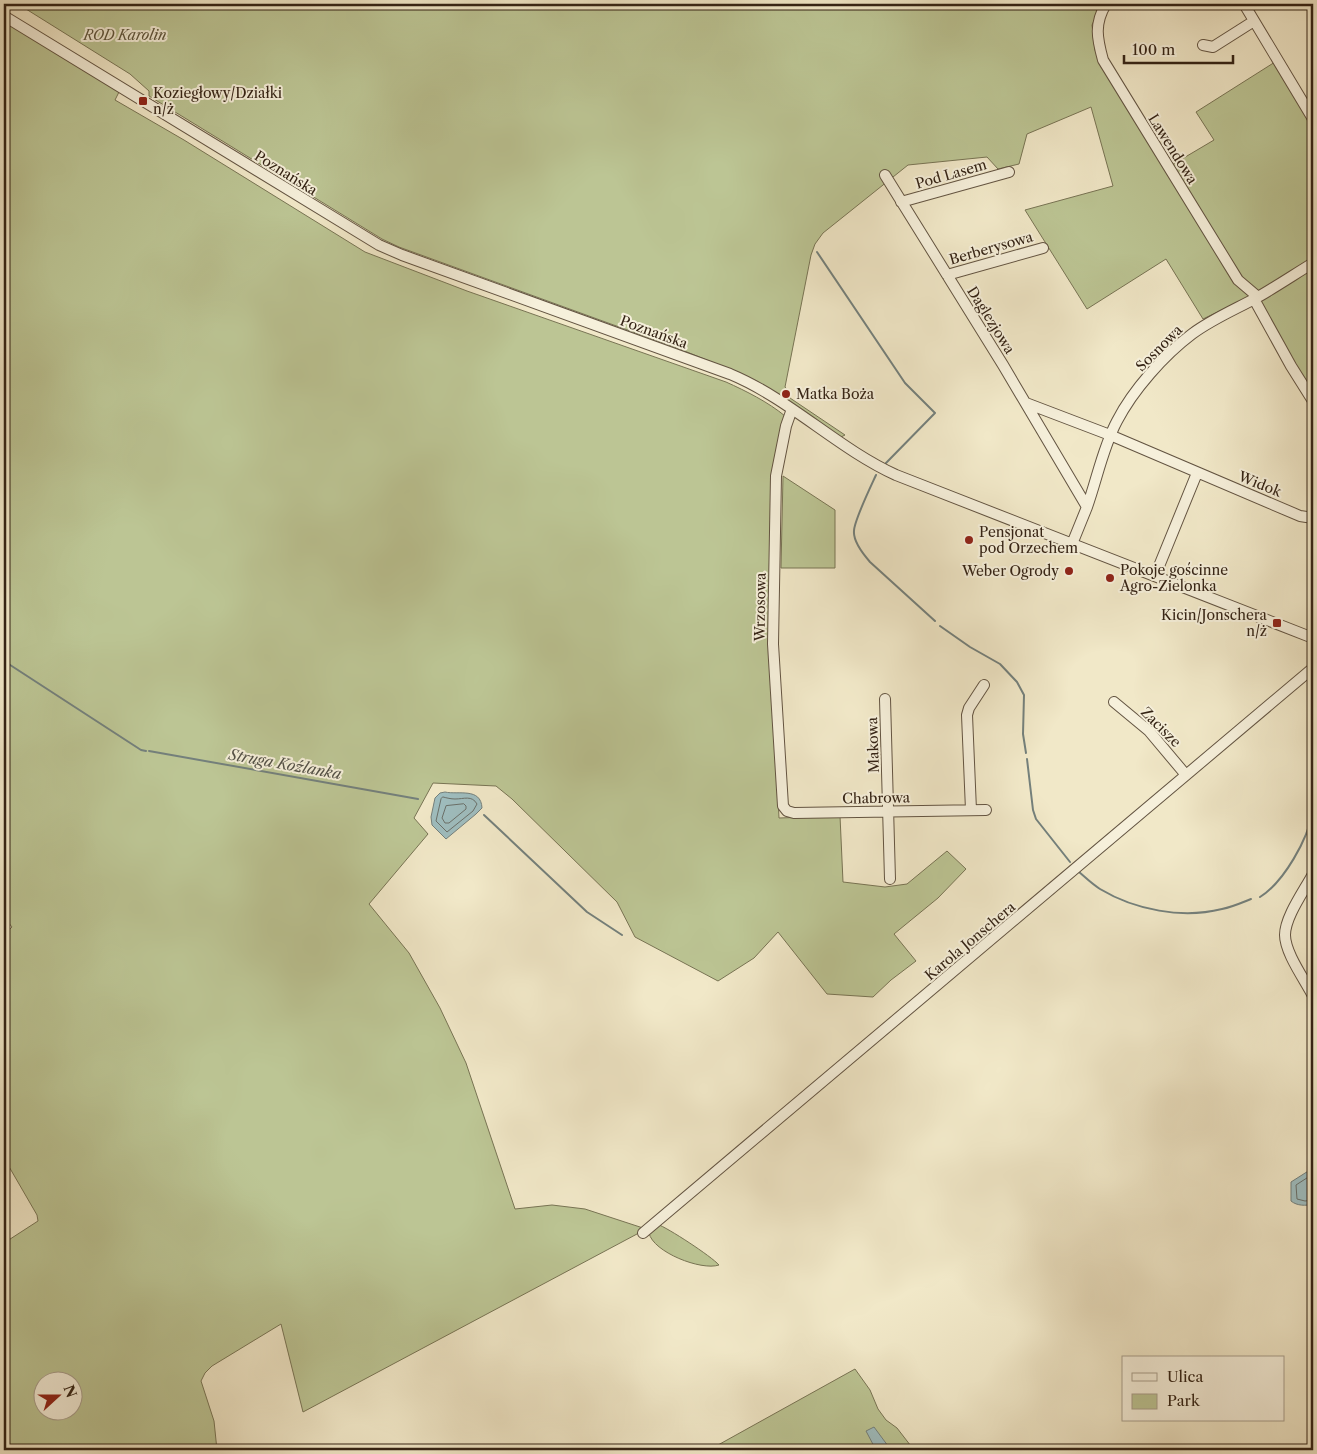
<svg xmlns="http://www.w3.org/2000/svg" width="1317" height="1454" viewBox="0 0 1317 1454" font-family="'Libre Caslon Text',serif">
	<rect width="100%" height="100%" fill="#f1e8c8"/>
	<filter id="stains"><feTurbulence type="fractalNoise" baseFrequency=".004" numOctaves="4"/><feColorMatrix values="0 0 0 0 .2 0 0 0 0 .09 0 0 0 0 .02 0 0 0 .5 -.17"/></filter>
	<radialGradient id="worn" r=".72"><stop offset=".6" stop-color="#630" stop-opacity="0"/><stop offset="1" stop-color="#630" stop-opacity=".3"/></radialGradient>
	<!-- green -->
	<path fill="#bcc594" stroke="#787454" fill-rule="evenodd" d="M 18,4 L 1102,4 L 1092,25 L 1095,50 L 1105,71 L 1165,169 L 1214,140 L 1196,112 L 1275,62 L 1313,125 L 1313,397 L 1255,294 L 1203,319 L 1166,259 L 1087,309 L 1025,210 L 1113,186 L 1091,107 L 1027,134 L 1019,164 L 998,169 L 987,157 L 908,165 L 823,233 L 815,244 L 811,255 L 785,387 L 790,393 L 790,398 L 845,435 L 841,437 L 724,367 L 677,348 L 399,247 L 382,239 L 149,96 L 149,91 L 130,74 Z
		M 4,21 L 119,92 L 115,100 L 184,140 L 365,252 L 467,291 L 726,382 C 746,391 768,402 785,416 L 773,474 L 770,643 L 779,818 L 840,816 L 843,882 L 885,887 L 907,884 L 947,851 L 966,869 L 938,898 L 894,934 L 916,961 L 891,980 L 873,997 L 827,994 L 778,932 L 754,958 L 718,981 L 635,937 L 617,902 L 512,799 L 496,786 L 433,783 L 414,818 L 428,834 L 369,904 L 409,953 L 440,1008 L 466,1063 L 515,1209 L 552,1205 L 585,1209 L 643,1228 L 637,1234 L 303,1412 L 281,1324 L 212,1366 L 205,1373 L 201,1381 L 214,1421 L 217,1450 L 4,1450 L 4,1243 L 38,1221 L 37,1215 L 4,1158 L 4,935 L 12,927 L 4,917 ZM 42,1382 L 72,1382 L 72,1412 L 42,1412 Z
		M 783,476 L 835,510 L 835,568 L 781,568 Z
		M 657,1224 C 668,1228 711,1256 719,1265 C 701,1271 653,1252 649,1233 Z
		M 855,1369 L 870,1390 L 878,1409 L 886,1420 L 897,1428 L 914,1450 L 709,1450 Z"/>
	<!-- water -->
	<path fill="#9fbec0" stroke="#74807c" d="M 445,792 C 458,795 481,787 482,808 L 476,814 L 446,839 L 432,825 L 431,817 L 435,798 L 440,793 Z
		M 1313,1168 L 1313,1204 C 1306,1206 1297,1206 1291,1201 L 1291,1182 Z
		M 874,1427 L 891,1450 L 876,1450 L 866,1431 Z"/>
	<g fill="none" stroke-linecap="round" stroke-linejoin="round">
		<!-- shore -->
		<path stroke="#6a706a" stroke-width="1" d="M 443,797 C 447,798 451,799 455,799 C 464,799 472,795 477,804 L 473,811 L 447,832 L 436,821 L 441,799 Z
			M 464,804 L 466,806 L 466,809 L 449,823 L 445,823 L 442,818 L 446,806 Z
			M 1313,1174 L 1296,1185 L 1297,1199 L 1305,1201 L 1313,1200"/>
		<!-- stream -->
		<path stroke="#74807c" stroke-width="2" d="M 817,252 L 905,383 L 935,413 L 886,463
			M 876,475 C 871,486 854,521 854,531 C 853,542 863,554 870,562 L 935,621
			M 940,626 L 970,647 L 1000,664 L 1017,682 L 1024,695 L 1023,734 L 1026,753
			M 4,661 L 141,750 L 146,751
			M 149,751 L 418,799
			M 1027,759 L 1033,810 L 1036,819 L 1070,862
			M 484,815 L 587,912 L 622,935
			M 1079,872 C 1086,878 1092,884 1100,889 C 1135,910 1182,919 1222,909 C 1232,907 1241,903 1251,899
			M 1260,897 C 1284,882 1308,839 1313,811"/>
		<!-- minor casing -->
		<g stroke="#635442" stroke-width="12">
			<path id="minor" d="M 1106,4 C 1094,24 1097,38 1103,60 L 1238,280 L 1258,297
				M 1244,4 L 1313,119
				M 4,16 L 379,245 L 402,255 L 730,374 C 790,399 837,448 896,475 L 1313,638
				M 1203,45 L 1213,47 L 1254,21
				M 885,175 L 1003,365 L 1087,507 L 1072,544
				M 901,202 L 1009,172
				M 947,275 L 1043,248
				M 1254,299 L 1291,366 L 1313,401
				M 1026,403 L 1110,435 L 1300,516 L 1313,518
				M 792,409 L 786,426 L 776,476 L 773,644 L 783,806 L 787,811 L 794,813 L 986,810
				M 1087,507 C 1097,479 1103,447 1117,421 C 1133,390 1164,355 1192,334 C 1212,319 1236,309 1258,297 C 1277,286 1295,274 1313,263
				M 1155,576 L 1197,473
				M 885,699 L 890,879
				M 1114,702 L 1149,731 L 1186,775
				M 971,810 L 967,715 L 969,708 L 984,685
				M 1313,874 C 1304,891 1285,917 1285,935 C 1285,953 1305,980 1313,996
				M 643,1233 L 1313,668"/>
		</g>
		<!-- minor -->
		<use href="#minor" stroke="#f6f0db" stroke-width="10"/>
	</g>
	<!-- markers -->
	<g fill="#8f2418" stroke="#f6f0db" stroke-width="2">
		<rect x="138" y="96" width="10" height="10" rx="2.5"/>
		<circle cx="786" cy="394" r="5"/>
		<circle cx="969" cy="540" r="5"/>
		<circle cx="1069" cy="571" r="5"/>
		<circle cx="1110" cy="578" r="5"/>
		<rect x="1272" y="618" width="10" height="10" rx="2.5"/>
	</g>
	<g text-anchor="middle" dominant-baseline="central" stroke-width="4" stroke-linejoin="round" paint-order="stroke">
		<!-- park labels -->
		<g font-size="14" font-style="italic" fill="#5d543b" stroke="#f6f0db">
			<text x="125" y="35">ROD Karolin</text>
		</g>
		<!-- poi labels -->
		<g font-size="14" fill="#342315" stroke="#f6f0db" text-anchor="start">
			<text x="153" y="93">Koziegłowy/Działki<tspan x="153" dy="16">n/ż</tspan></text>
			<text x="796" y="394">Matka Boża</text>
			<text x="979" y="532">Pensjonat<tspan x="979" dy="16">pod Orzechem</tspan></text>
			<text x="1120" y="570">Pokoje gościnne<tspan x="1120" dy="16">Agro-Zielonka</tspan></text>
			<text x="1059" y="571" text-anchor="end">Weber Ogrody</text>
			<text x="1267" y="615" text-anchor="end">Kicin/Jonschera<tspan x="1267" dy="16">n/ż</tspan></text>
		</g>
		<!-- street labels -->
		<g font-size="14" fill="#342315" stroke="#f6f0db">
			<text transform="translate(1173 149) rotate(58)">Lawendowa</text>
			<text transform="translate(286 173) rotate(32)">Poznańska</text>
			<text transform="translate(951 174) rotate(-16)">Pod Lasem</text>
			<text transform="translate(991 248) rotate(-16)">Berberysowa</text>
			<text transform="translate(991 320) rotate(58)">Daglezjowa</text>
			<text transform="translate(654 332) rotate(20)">Poznańska</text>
			<text transform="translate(1159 348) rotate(-45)">Sosnowa</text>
			<text transform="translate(1260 484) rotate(22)">Widok</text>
			<text transform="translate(760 607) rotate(-89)">Wrzosowa</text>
			<text transform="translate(1161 727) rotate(45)">Zacisze</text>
			<text transform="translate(873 745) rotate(-92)">Makowa</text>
			<text transform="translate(876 798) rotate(-1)">Chabrowa</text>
			<text transform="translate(970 941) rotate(-40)">Karola Jonschera</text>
		</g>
		<!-- water labels -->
		<g font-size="15" font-style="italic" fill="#545248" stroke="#f6f0db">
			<text transform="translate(285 764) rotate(10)">Struga Koźlanka</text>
		</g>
	</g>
	<!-- margin -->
	<rect width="1317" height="1454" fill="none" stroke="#f1e8c8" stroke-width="20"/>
	<rect x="5" y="5" width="1307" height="1444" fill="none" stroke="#342315" stroke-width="2.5"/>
	<rect x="10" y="10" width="1297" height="1434" fill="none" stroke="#342315"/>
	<!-- legend -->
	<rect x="1122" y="1356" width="162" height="65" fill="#f6f0db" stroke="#a89e8c"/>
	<rect x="1132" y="1373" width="25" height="8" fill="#f6f0db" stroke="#a89e8c"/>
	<text x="1167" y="1382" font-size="15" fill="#342315">Ulica</text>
	<rect x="1132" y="1394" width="25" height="15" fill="#bcc594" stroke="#a89e8c"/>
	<text x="1167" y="1406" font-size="15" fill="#342315">Park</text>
	<!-- north arrow -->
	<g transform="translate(58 1396) rotate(69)"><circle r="24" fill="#f6f0db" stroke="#a89e8c"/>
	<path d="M0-4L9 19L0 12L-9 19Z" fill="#8f2418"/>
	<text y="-8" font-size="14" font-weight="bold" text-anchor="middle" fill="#342315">N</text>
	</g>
	<!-- scale -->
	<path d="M1124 55v8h109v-8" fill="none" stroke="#342315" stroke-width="2.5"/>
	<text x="1132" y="55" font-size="15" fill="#342315" stroke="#f6f0db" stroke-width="4" paint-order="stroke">100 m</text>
	<rect width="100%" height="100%" filter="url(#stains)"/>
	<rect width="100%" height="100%" fill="url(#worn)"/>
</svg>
